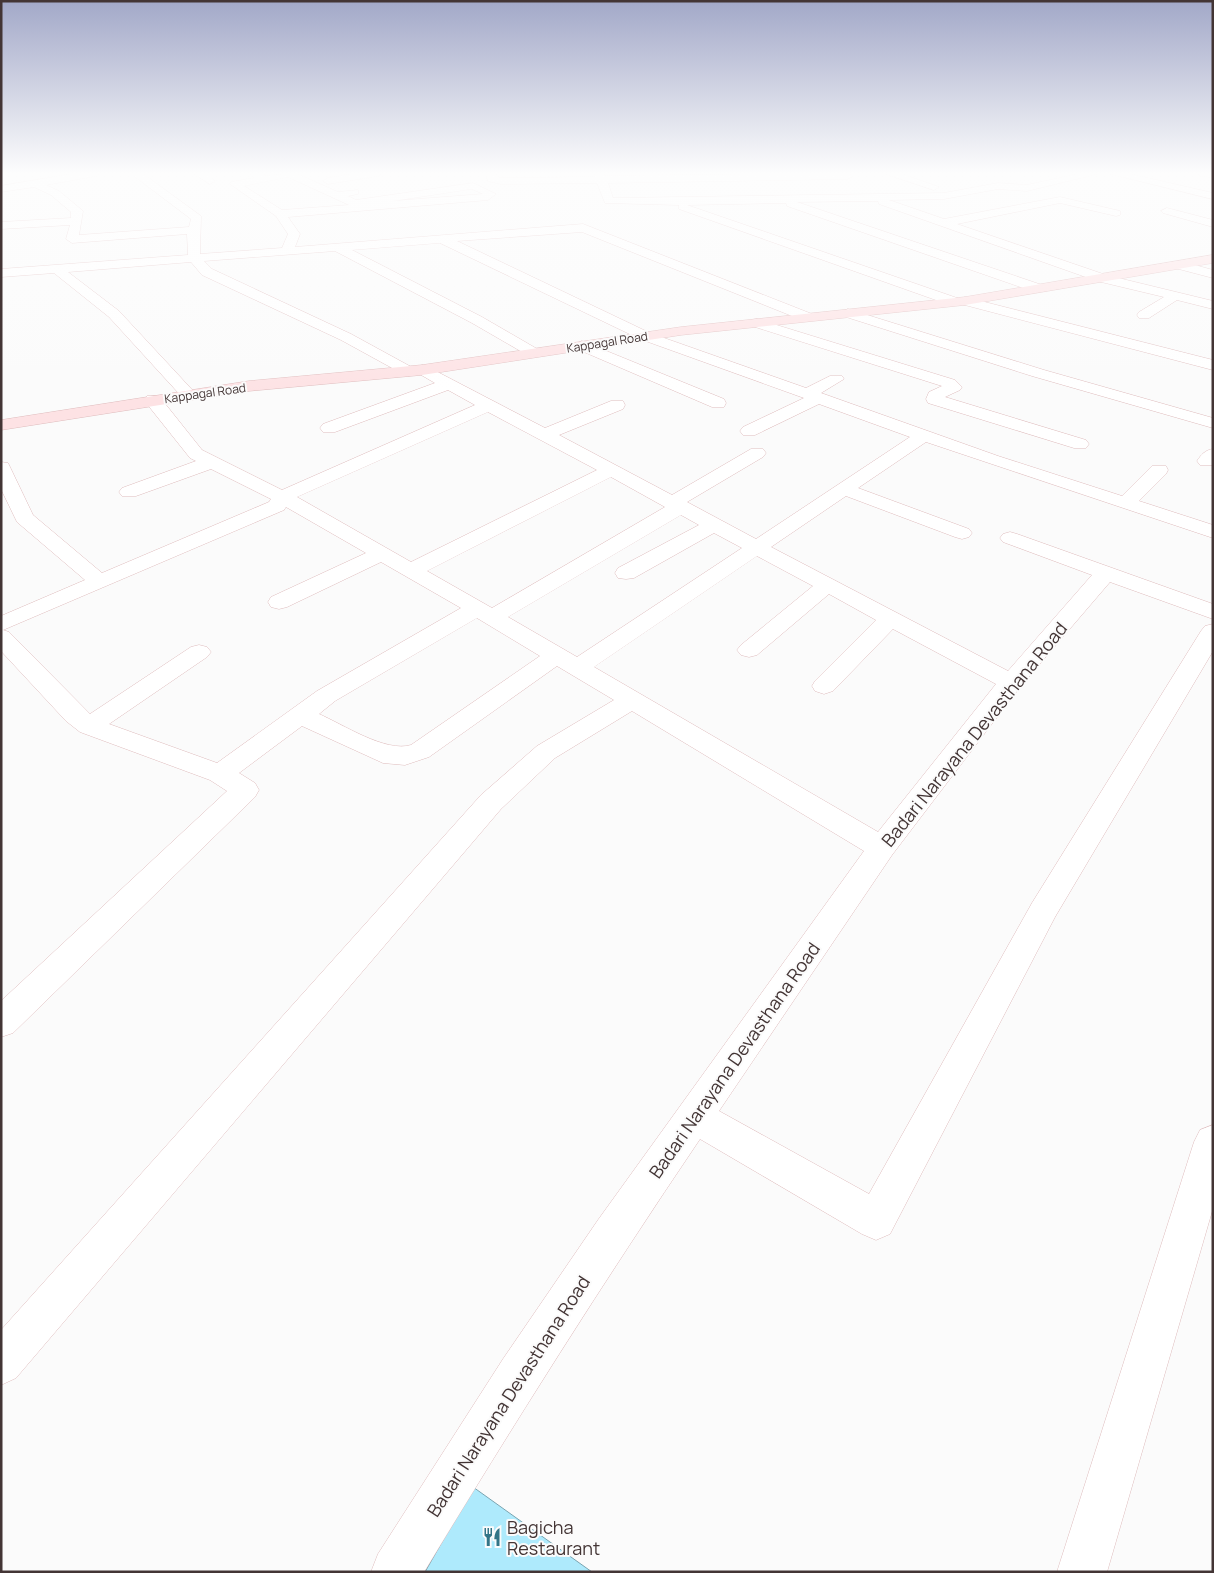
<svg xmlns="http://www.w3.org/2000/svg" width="1214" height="1573" viewBox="0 0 1214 1573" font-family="Manrope,sans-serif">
	<rect width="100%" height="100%" fill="#fbfbfb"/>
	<!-- building -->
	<path fill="#aeeafc" stroke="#7aa4b0" d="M 473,1487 L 592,1572 L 425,1572 Z"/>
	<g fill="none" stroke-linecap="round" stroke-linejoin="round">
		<!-- minor casing -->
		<g stroke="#dfbcbd" stroke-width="1">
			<path id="minor" d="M 78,173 L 101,173 L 96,176 L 46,185 L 59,191 L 83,211 L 79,235 L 189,227 L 191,219 L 130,173 L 142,173 L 201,216 L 200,254 L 282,248 L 288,234 L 276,216 L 230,184 L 231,182 L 254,178 L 249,173 L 261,173 L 266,176 L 295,173 L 338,192 L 358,190 L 358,194 L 348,196 L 356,200 L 473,183 L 496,194 L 488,200 L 288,217 L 300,234 L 295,247 L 583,224 L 812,314 L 814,317 L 812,320 L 802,320 L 582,232 L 457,241 L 650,333 L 806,388 L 830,376 L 842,376 L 844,379 L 821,393 L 998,456 L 1122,496 L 1152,466 L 1166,466 L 1168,470 L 1166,474 L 1139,501 L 1213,525 L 1213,538 L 926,442 L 858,488 L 969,529 L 972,533 L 969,537 L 962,539 L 955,537 L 846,496 L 771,547 L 1008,671 L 1092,575 L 1003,542 L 1000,538 L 1003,534 L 1010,532 L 1017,534 L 1213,604 L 1213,619 L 1110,582 L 1020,687 L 892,855 L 719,1111 L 869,1194 L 1032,903 L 1201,631 L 1205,626 L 1213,624 L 1213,651 L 1055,917 L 890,1234 L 876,1240 L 862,1234 L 700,1139 C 604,1281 513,1425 424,1572 L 371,1572 L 378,1554 L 503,1359 L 598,1220 L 864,851 L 632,711 L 555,758 L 501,809 L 16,1378 L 1,1385 L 1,1330 L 481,795 L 537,746 L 614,700 L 557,666 L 429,757 L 405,765 L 383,763 L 302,726 L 239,773 L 255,783 L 259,790 L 255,797 L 13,1033 L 1,1037 L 1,1001 L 227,791 L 210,780 L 80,732 L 66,721 L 1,651 L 1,616 L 85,580 L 17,522 L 1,489 L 1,462 L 8,463 L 10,467 L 33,515 L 102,573 L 269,502 L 271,499 L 211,469 L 136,496 L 122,496 L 119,492 L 122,488 L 196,461 L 190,458 L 147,404 L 145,400 L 147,396 L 159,396 L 202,450 L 282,490 L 475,405 L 448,390 L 335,432 L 323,432 L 320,428 L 323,424 L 435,383 L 416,372 L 409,376 L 403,374 L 341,340 L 202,275 L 191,262 L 68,272 L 119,311 L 197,395 L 195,398 L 183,398 L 109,317 L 54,273 L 1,277 L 1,269 L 188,255 L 187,234 L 72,243 L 66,239 L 70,225 L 1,229 L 1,222 L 71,218 L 71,212 L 51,195 L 34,187 L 1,192 L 1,186 ZM 288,177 L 349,205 L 282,210 L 244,186 ZM 472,189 L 483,194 L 393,201 ZM 440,243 L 640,339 L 804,398 L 743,427 L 740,431 L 743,435 L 755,435 L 819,404 L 910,437 L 756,539 L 687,502 L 763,457 L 766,453 L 763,449 L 751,449 L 672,495 L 559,435 L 623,409 L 625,405 L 623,401 L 611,401 L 545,428 L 428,367 L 422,365 L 415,369 L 351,334 L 212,269 L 204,261 L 335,251 L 472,323 L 529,356 L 539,356 L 542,353 L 539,350 L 482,317 L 352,250 ZM 488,412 L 597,470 L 411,562 L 297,497 ZM 611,477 L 665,507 L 492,608 L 427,571 ZM 286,507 L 366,553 L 271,597 L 268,602 L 271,607 L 279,609 L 287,607 L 381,562 L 461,608 L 317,691 L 217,763 L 109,724 L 207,657 L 211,652 L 207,647 L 199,645 L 191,647 L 90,714 L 9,632 L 3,630 L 284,510 ZM 681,515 L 699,525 L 618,568 L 615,573 L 618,578 L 626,579 L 634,578 L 714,533 L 742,548 L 577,657 L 508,617 ZM 757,556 L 813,586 L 741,645 L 737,650 L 741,655 L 749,657 L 757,655 L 829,594 L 876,620 L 815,681 L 812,686 L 815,691 L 824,694 L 833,691 L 893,629 L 996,684 L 878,832 L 594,667 ZM 477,618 L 540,656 L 411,745 C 386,753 342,724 319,714 L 335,701 Z
				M 193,173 L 205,173 L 215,181 L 210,184 Z
				M 359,173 L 383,173 L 378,176 L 328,184 L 323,181 L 328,178 Z
				M 486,173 L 496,173 L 497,177 L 501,178 L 595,177 L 594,173 L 604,173 L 605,176 L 841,173 L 848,173 L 853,176 L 848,179 L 608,183 L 613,198 L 944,193 L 998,183 L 1027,185 L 1082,173 L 1101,173 L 1027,191 L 998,189 L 944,199 L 889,200 L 944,219 L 1060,197 L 1120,211 L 1120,215 L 1116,216 L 1060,203 L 957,224 L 1106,275 L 1213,301 L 1213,309 L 1177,300 L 1149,318 L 1139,318 L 1137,315 L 1139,312 L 1164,297 L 1097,281 L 879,204 L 878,201 L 797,202 L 1042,285 L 1044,288 L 1037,292 L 1032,291 L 787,206 L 786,203 L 687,205 L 960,299 L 965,297 L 1213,360 L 1213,370 L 961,304 L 950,305 L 679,209 L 679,205 L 605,203 L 597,183 L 501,184 L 488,181 Z
				M 883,173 L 899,173 L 939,187 L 934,190 Z
				M 1107,173 L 1126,173 L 1213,193 L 1213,199 Z
				M 1198,173 L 1213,173 L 1213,178 L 1199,175 Z
				M 1167,208 L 1213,220 L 1213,227 L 1163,213 L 1161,211 Z
				M 1180,261 L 1213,270 L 1213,278 L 1175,268 L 1174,265 Z
				M 848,309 L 1044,370 L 1213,418 L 1213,428 L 1032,376 L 843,316 L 841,313 Z
				M 757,319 L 955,380 L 962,387 L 960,390 L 945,397 L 1086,440 L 1089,444 L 1086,448 L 1074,448 L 928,403 L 926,399 L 929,392 L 942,386 L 752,326 L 750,323 L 752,320 Z
				M 582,341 L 724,399 L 726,403 L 724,407 L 712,407 L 577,349 L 574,346 Z
				M 1213,449 L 1213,465 L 1200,465 L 1197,461 C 1201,455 1205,450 1213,449 Z
				M 1213,1125 L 1213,1208 L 1107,1572 L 1057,1572 L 1194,1142 L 1200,1130 Z"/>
		</g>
		<!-- secondary casing -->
		<g stroke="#dfbcbd" stroke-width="1">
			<path id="secondary" d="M 1213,255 L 1213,263 L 965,305 L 681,335 L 422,375 L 249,391 L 1,430 L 1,420 L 249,381 L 422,365 L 681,327 L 965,297 Z"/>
		</g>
		<!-- minor -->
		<use href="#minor" fill="#fff" fill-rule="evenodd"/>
		<!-- secondary -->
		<use href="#secondary" fill="#fde2e4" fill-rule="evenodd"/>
	</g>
	<!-- sky -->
	<linearGradient id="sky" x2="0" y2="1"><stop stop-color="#a2a8c8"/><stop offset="0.44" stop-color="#fdfdfd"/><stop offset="1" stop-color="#fdfdfd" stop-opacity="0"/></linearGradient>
	<rect width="1214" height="393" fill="url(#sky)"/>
	<!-- icons -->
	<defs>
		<g id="restaurant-bare" transform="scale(1.5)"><path d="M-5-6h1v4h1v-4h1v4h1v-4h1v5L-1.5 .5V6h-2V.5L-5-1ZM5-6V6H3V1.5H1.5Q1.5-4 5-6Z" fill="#337587" stroke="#fbfbfb" stroke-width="2.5" paint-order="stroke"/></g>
	</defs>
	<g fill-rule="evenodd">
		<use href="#restaurant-bare" x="492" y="1537"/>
	</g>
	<g text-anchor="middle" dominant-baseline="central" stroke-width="4" stroke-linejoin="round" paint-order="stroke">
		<!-- far-street labels -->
		<g font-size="12" fill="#433535" stroke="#fbfbfb">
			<text transform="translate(607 342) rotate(-9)">Kappagal Road</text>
			<text transform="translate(205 393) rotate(-8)">Kappagal Road</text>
		</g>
		<!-- near-street labels -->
		<g font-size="18" fill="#433535" stroke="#fbfbfb">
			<text transform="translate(974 734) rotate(-51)">Badari Narayana Devasthana Road</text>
			<text transform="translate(734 1060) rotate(-55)">Badari Narayana Devasthana Road</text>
			<text transform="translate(508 1396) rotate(-57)">Badari Narayana Devasthana Road</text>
		</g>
		<!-- near-poi labels -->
		<g font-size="18" fill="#433535" stroke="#fbfbfb" text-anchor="start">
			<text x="507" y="1527">Bagicha<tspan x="507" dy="21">Restaurant</tspan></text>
		</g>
	</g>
	<!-- border -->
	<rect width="1214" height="1573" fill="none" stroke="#433535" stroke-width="5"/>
</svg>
